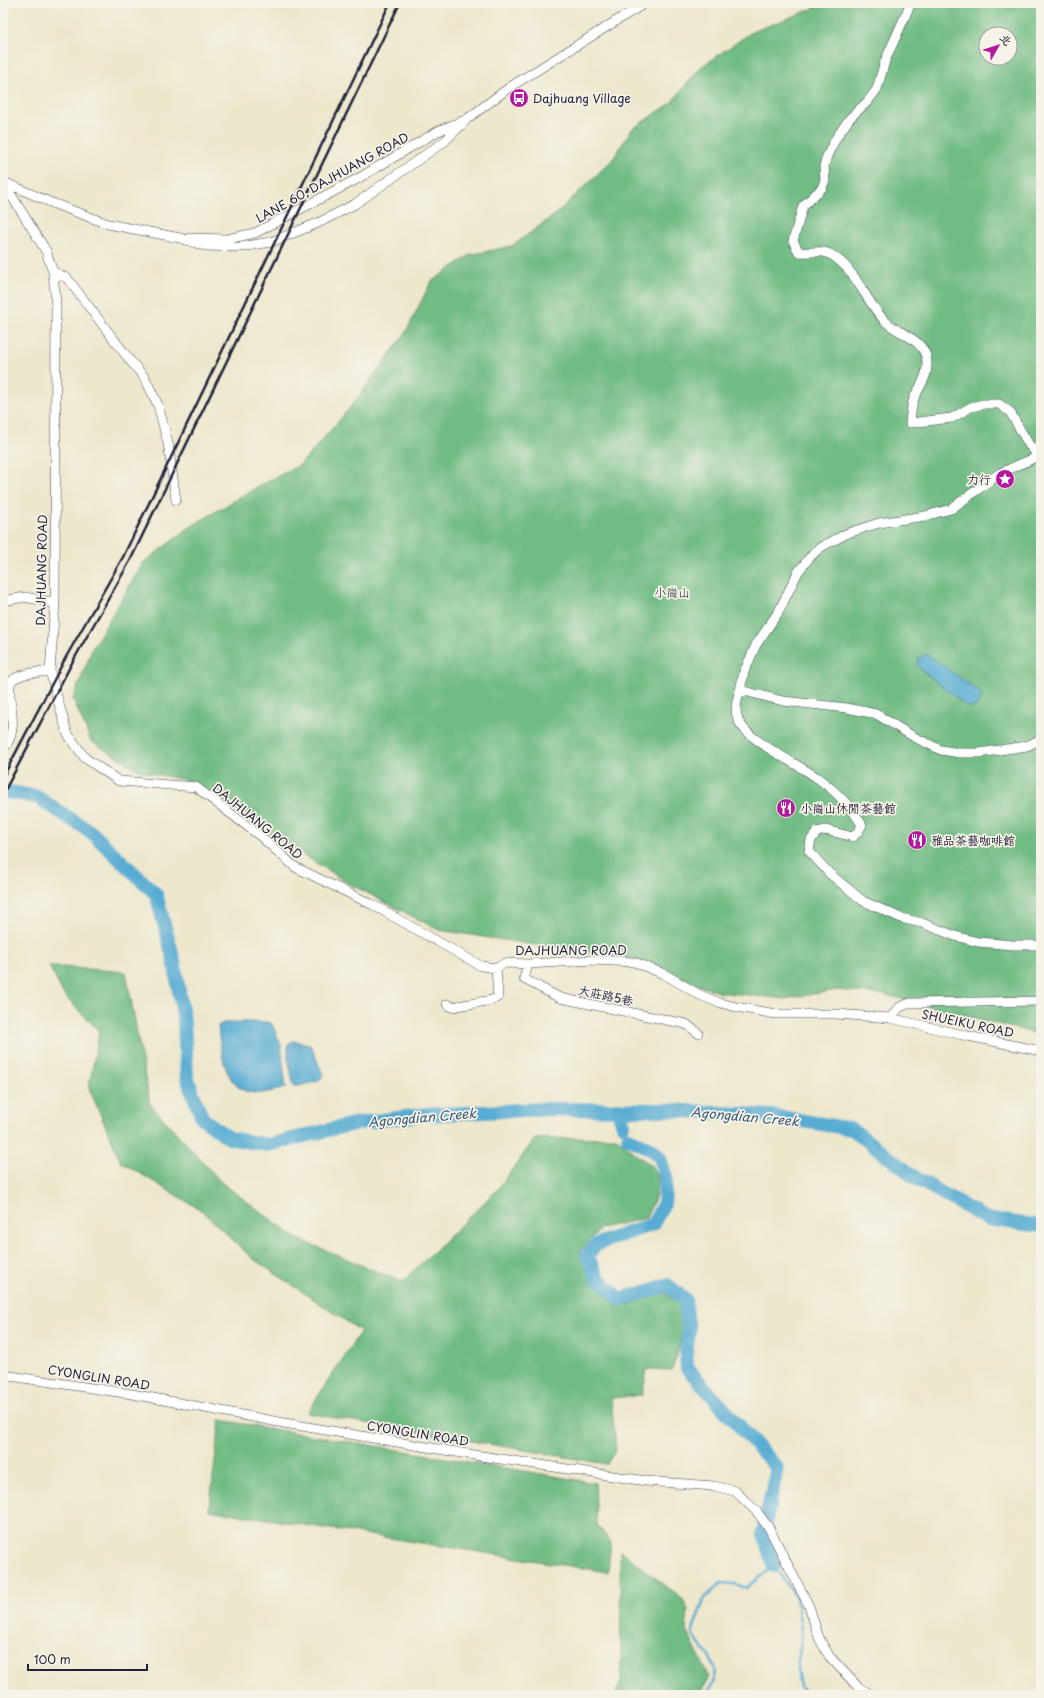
<svg xmlns="http://www.w3.org/2000/svg" width="1044" height="1698" viewBox="0 0 1044 1698" font-family="'Playpen Sans','LXGW WenKai TC',sans-serif">
	<rect width="100%" height="100%" fill="#f7f3e8"/>
	<filter id="ink" filterUnits="userSpaceOnUse"><feTurbulence type="fractalNoise" baseFrequency=".025" numOctaves="2"/><feDisplacementMap in="SourceGraphic" scale="8" xChannelSelector="R" yChannelSelector="G"/><feConvolveMatrix kernelMatrix="1 2 1 2 8 2 1 2 1" color-interpolation-filters="sRGB"/></filter>
	<filter id="wash" filterUnits="userSpaceOnUse"><feTurbulence type="fractalNoise" baseFrequency=".012" numOctaves="4" result="noise"/><feDisplacementMap in="SourceGraphic" scale="16" xChannelSelector="R" yChannelSelector="G"/><feGaussianBlur stdDeviation="0.9" result="paint"/><feColorMatrix in="noise" values="0 0 0 0 0 0 0 0 0 0 0 0 0 0 0 0 0 1.4 0 .05"/><feComposite in="paint" operator="in"/></filter>
	<g filter="url(#wash)">
		<rect width="100%" height="100%" fill="#ede7cc"/>
		<!-- forest -->
		<path fill="#71bc84" stroke="#4a6f60" fill-rule="evenodd" d="M 821,3 L 1041,3 L 1041,1035 L 886,995 L 836,990 L 785,999 L 719,992 L 595,953 L 528,944 L 439,930 L 348,883 L 283,842 L 195,782 L 140,771 L 91,741 L 73,699 L 93,647 L 143,563 L 190,527 L 259,486 L 301,464 L 349,409 L 405,334 L 431,282 L 470,255 L 512,246 L 556,214 L 613,159 L 632,129 L 670,104 L 701,67 L 752,32 L 812,9 ZM 986,34 L 1010,34 L 1010,58 L 986,58 Z
			M 49,966 L 126,972 L 150,1104 L 222,1183 L 296,1238 L 402,1282 L 497,1190 L 535,1139 L 616,1137 L 634,1153 L 651,1165 L 659,1178 L 655,1198 L 646,1218 L 601,1228 L 580,1251 C 586,1273 600,1288 615,1304 L 629,1304 L 663,1292 L 679,1303 L 683,1334 L 672,1370 L 647,1369 L 642,1395 L 611,1398 L 616,1449 L 607,1464 L 307,1413 L 361,1331 L 252,1258 L 201,1210 L 121,1162 L 89,1088 L 99,1031 L 65,997 Z
			M 220,1420 L 595,1483 L 597,1525 L 611,1542 L 608,1572 L 209,1510 Z
			M 620,1551 L 682,1598 L 688,1610 L 686,1630 L 709,1676 L 701,1695 L 615,1695 L 621,1682 Z"/>
		<!-- water -->
		<path fill="#57acd3" stroke="#3c6787" d="M 924,655 L 928,655 L 977,690 L 982,696 L 977,706 L 968,707 L 920,669 L 917,664 L 918,659 Z
			M 243,1022 L 267,1022 L 272,1024 L 281,1045 L 286,1088 C 278,1090 269,1092 261,1093 C 224,1096 221,1052 218,1026 L 223,1023 Z
			M 293,1041 L 310,1044 L 322,1072 L 322,1077 L 318,1081 L 294,1087 L 288,1059 L 288,1044 Z"/>
		<g fill="none" stroke-linecap="round" stroke-linejoin="round">
			<!-- stream -->
			<path stroke="#57acd3" stroke-width="2.5" d="M 707,1695 C 710,1689 713,1683 715,1677 C 720,1661 698,1648 692,1633 L 704,1599 L 721,1583 L 735,1584 L 746,1588 L 774,1566 L 796,1597 L 802,1634 L 797,1668 L 800,1687 L 806,1695"/>
			<!-- river -->
			<path stroke="#57acd3" stroke-width="14" d="M 3,791 L 37,797 L 91,832 L 156,894 L 174,960 L 184,1022 L 187,1077 L 202,1118 L 229,1138 L 268,1145 L 353,1124 L 420,1115 L 545,1109 L 668,1110 L 773,1116 L 852,1129 L 916,1178 L 986,1219 L 1041,1226
				M 617,1109 L 623,1125
				M 628,1138 L 652,1149 L 660,1158 L 666,1177 L 664,1203 L 653,1224 L 597,1244 L 587,1255 L 597,1277 L 620,1299 L 642,1293 L 667,1285 L 685,1299 L 689,1330 L 686,1353 L 687,1368 L 777,1468 L 763,1533 L 774,1566"/>
		</g>
	</g>
	<g filter="url(#ink)">
		<g fill="none" stroke-linecap="round" stroke-linejoin="round">
			<!-- minor casing -->
			<g stroke="#404051" stroke-width="10">
				<path id="minor" d="M 911,3 L 885,61 L 877,89 L 868,101 L 850,118 L 836,138 L 827,156 L 824,166 L 825,180 L 822,188 L 803,206 L 793,241 L 799,252 C 814,254 822,247 836,258 C 858,274 866,302 885,321 C 897,333 921,338 926,356 C 930,373 922,383 915,396 C 911,404 911,415 910,423 L 952,418 L 971,407 L 984,404 L 999,404 L 1010,412 L 1029,445 L 1039,456
					M 3,182 L 46,251 L 53,272 L 56,305 L 55,603 L 50,671 L 67,733 L 85,758 L 119,781 L 196,787 L 260,836 L 295,867 L 373,905 L 481,966 L 496,968 L 505,963 L 528,964 L 593,960 L 634,962 L 664,974 L 700,995 L 717,1002 L 736,1007 L 776,1014 L 836,1014 L 890,1018 L 963,1035 L 1041,1051
					M 4,182 L 52,203 L 108,224 L 180,238 L 205,246 L 241,247 L 271,242 L 318,223 L 355,204 L 445,141 L 467,119 L 510,87 L 645,3
					M 189,238 L 227,239 L 255,233 L 359,178 L 438,131 L 463,121
					M 53,272 L 67,278 L 128,358 L 145,378 L 158,405 L 168,443 L 176,500
					M 3,601 L 25,597 L 55,603
					M 740,690 L 744,672 L 756,645 L 779,611 L 798,572 L 810,557 L 821,547 L 848,533 L 879,523 L 925,516 L 951,509 L 1000,473 L 1041,455
					M 1041,739 L 1027,746 L 979,753 L 960,753 L 941,750 L 914,737 L 876,714 L 847,708 L 783,701 L 740,690 C 737,700 734,709 738,719 C 744,739 798,764 816,777 C 833,789 851,806 862,825 L 858,832 L 853,837 L 826,830 L 817,832 L 811,840 L 809,851 L 830,874 L 863,901 L 901,918 L 922,923 L 955,936 L 978,942 L 1013,945 L 1041,945
					M 3,746 L 6,746 C 19,724 8,707 10,683 C 18,672 38,673 50,671
					M 528,964 L 524,979 L 560,998 L 686,1024 L 698,1033
					M 447,1004 L 452,1007 L 492,1000 L 498,997 L 496,968
					M 890,1018 L 900,1007 L 910,1003 L 1041,1001
					M 3,1375 L 132,1394 L 284,1423 L 468,1454 L 646,1481 L 714,1486 L 735,1491 L 757,1512 L 769,1528 L 809,1606 L 819,1638 L 829,1656 L 858,1687 L 872,1695"/>
			</g>
			<!-- minor -->
			<use href="#minor" stroke="#fff" stroke-width="9"/>
			<!-- rail -->
			<path stroke="#22223b" stroke-width="2.5" d="M 3,777 L 66,657 L 123,557 L 390,3
				M 3,794 L 73,661 L 130,561 L 400,3"/>
		</g>
	</g>
	<!-- icons -->
	<defs>
		<g id="bus-disc" transform="scale(1)"><circle r="9.5" fill="#b5179e" stroke="#f7f3e8"/><path d="M-5-6H5V4H4V6H2V4H-2V6H-4V4H-5ZM-3.5-4V0h7V-4ZM-3.5 1.2v1.5H-2V1.2ZM2 1.2v1.5H3.5V1.2Z" fill="#fff"/></g>
		<g id="sight-disc" transform="scale(1)"><circle r="9.5" fill="#b5179e" stroke="#f7f3e8"/><path d="M0-6L1.8-2.2L6-1.7L2.9 1.2L3.7 5.4L0 3.3L-3.7 5.4L-2.9 1.2L-6-1.7L-1.8-2.2Z" fill="#fff"/></g>
		<g id="restaurant-disc" transform="scale(1)"><circle r="9.5" fill="#b5179e" stroke="#f7f3e8"/><path d="M-5-6h1v4h1v-4h1v4h1v-4h1v5L-1.5 .5V6h-2V.5L-5-1ZM5-6V6H3V1.5H1.5Q1.5-4 5-6Z" fill="#fff"/></g>
	</defs>
	<g fill-rule="evenodd">
		<use href="#bus-disc" x="519" y="98"/>
		<use href="#sight-disc" x="1005" y="479"/>
		<use href="#restaurant-disc" x="786" y="808"/>
		<use href="#restaurant-disc" x="917" y="840"/>
	</g>
	<g text-anchor="middle" dominant-baseline="central" stroke-width="3.5" stroke-linejoin="round" paint-order="stroke">
		<!-- poi labels -->
		<g font-size="12" fill="#22223b" stroke="#f7f3e8" text-anchor="start">
			<text x="533" y="98">Dajhuang Village</text>
			<text x="991" y="479" text-anchor="end">力行</text>
			<text x="800" y="808">小崗山休閒茶藝館</text>
			<text x="931" y="840">雅品茶藝咖啡館</text>
		</g>
		<!-- street labels -->
		<g font-size="12" fill="#22223b" stroke="#f7f3e8">
			<text transform="translate(332 177) rotate(-29)">LANE 60, DAJHUANG ROAD</text>
			<text transform="translate(41 570) rotate(-89)">DAJHUANG ROAD</text>
			<text transform="translate(258 821) rotate(39)">DAJHUANG ROAD</text>
			<text x="571" y="950">DAJHUANG ROAD</text>
			<text transform="translate(606 995) rotate(12)">大莊路5巷</text>
			<text transform="translate(968 1023) rotate(12)">SHUEIKU ROAD</text>
			<text transform="translate(99 1377) rotate(9)">CYONGLIN ROAD</text>
			<text transform="translate(418 1433) rotate(9)">CYONGLIN ROAD</text>
		</g>
		<!-- park labels -->
		<g font-size="12" fill="#425a58" stroke="#f7f3e8">
			<text x="672" y="592">小崗山</text>
		</g>
		<!-- water labels -->
		<g font-size="13" font-style="italic" fill="#375978" stroke="#f7f3e8">
			<text transform="translate(745 1116) rotate(5)">Agongdian Creek</text>
			<text transform="translate(422 1117) rotate(-5)">Agongdian Creek</text>
		</g>
	</g>
	<!-- margin -->
	<rect width="1044" height="1698" fill="none" stroke="#f7f3e8" stroke-width="16"/>
	<!-- north arrow -->
	<g transform="translate(998 46) rotate(51)"><circle r="19" fill="#f7f3e8" stroke="#a29fa3"/>
	<path d="M0-3L7 15L0 10L-7 15Z" fill="#b5179e"/>
	<text y="-6" font-size="11" font-weight="bold" text-anchor="middle" fill="#22223b">北</text>
	</g>
	<!-- scale -->
	<path d="M28 1664v6h119v-6" fill="none" stroke="#22223b" stroke-width="2"/>
	<text x="34" y="1664" font-size="12" fill="#22223b" stroke="#f7f3e8" stroke-width="3" paint-order="stroke">100 m</text>
</svg>
